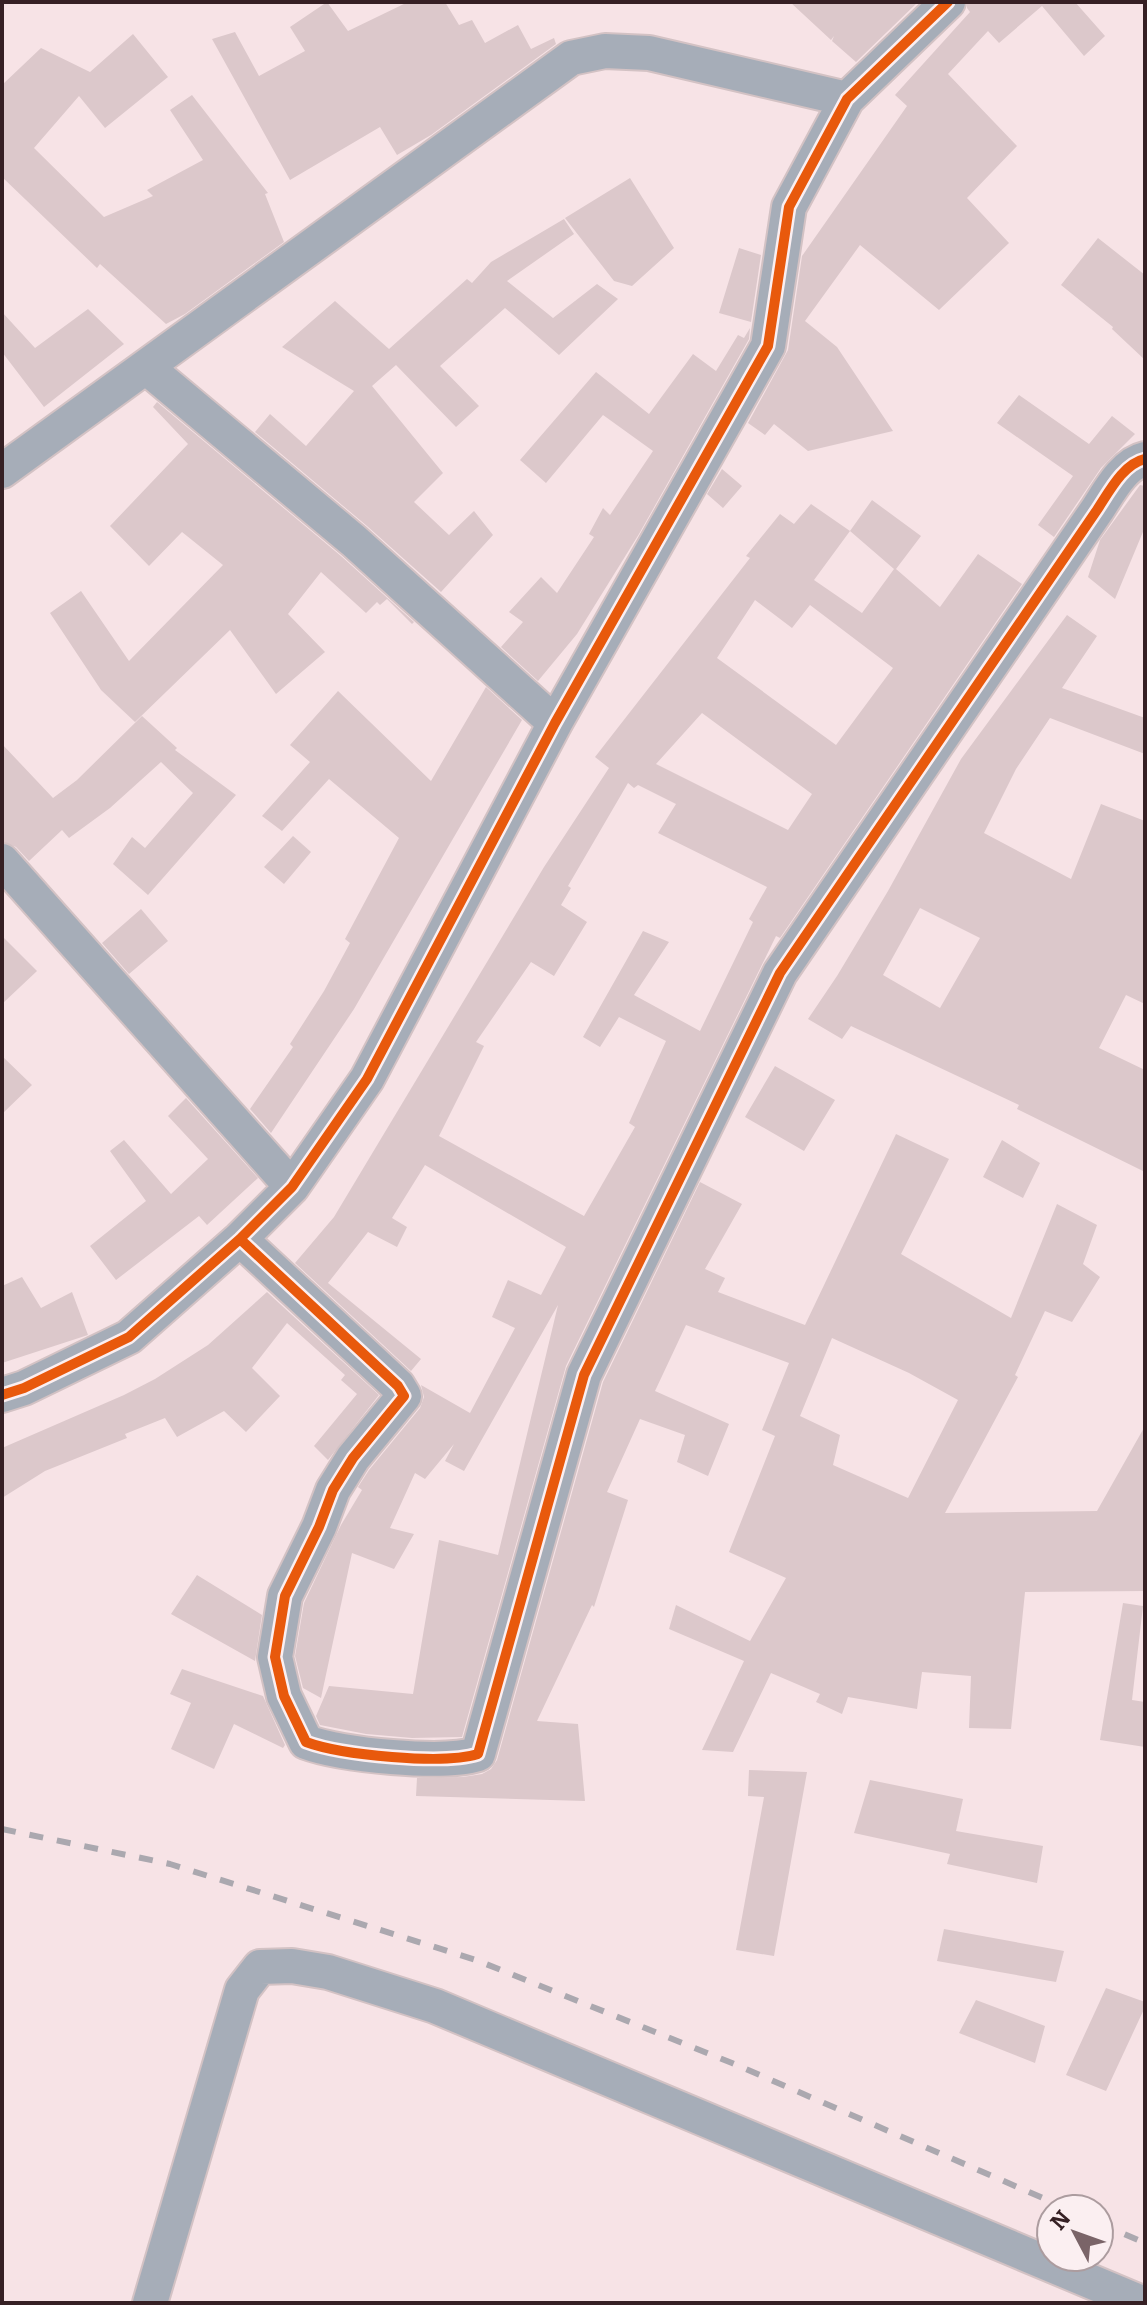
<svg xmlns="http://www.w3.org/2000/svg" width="1147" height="2305" viewBox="0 0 1147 2305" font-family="Bitter,serif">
	<rect width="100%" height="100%" fill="#f7e3e6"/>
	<!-- building -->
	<path fill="#dcc8cb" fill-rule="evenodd" d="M 327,2 L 348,31 L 408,2 L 445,2 L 459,25 L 472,20 L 485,43 L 518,25 L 531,49 L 554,38 L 556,44 L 431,135 L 397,155 L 380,127 L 290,180 L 212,39 L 235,32 L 259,76 L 305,51 L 290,27 Z
		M 790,2 L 918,2 L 856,62 L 832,41 L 834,36 L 831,40 Z
		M 967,2 L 1075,2 L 1105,36 L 1084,56 L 1042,6 L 999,43 L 988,31 L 948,74 L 1017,146 L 967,198 L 1009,243 L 939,310 L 860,245 L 805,321 L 837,347 L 893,431 L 808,451 L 774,424 L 765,435 L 748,423 L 788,350 L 802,256 L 907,106 L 895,95 L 970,12 L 967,8 Z
		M 133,34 L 168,77 L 105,128 L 79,96 L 34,148 L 104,217 L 153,196 L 147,190 L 203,160 L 170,110 L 192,95 L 268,193 L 265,194 L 284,242 L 185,314 L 166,324 L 100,264 L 97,268 L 2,177 L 2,85 L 41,48 L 90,72 Z
		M 630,178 L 674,248 L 632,286 L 614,281 L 565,218 Z
		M 564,219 L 574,234 L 507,281 L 553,318 L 597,284 L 618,299 L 559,355 L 505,308 L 440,366 L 479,406 L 456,427 L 396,365 L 372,386 L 443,473 L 414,502 L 449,535 L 474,511 L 493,535 L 441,592 L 367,526 L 255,432 L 270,414 L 306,446 L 354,391 L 282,347 L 335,301 L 389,349 L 467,279 L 472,283 L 491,262 Z
		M 1098,238 L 1145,275 L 1145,360 L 1112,329 L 1113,327 L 1061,285 Z
		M 739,248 L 761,255 L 751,322 L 719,313 Z
		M 88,309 L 124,344 L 44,407 L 2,352 L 2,312 L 35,348 Z
		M 750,328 L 749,339 L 639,534 L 577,634 L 538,681 L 501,647 L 523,622 L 509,612 L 541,577 L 557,593 L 594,537 L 589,534 L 603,508 L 610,515 L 653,451 L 603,415 L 546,483 L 520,460 L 596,372 L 649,414 L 693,354 L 716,371 L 738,335 L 744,338 Z
		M 1019,395 L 1089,444 L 1112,416 L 1135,434 L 1101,468 L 1054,537 L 1038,525 L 1073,476 L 997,423 Z
		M 157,402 L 341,556 L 414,622 L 412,624 L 387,599 L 380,605 L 377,602 L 366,613 L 321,572 L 288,614 L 325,652 L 276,694 L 230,630 L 135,722 L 101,690 L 50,613 L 81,591 L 129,661 L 223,565 L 182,532 L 149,566 L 110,526 L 188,444 L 153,407 Z
		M 722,469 L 742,486 L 723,508 L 707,494 Z
		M 1140,485 L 1145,486 L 1145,527 L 1115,599 L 1088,577 L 1100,540 Z
		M 872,500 L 921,536 L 896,569 L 940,607 L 978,554 L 1022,584 L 780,938 L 776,936 L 566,1366 L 462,1737 L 412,1738 L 366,1734 L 320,1725 L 316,1716 L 329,1686 L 413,1694 L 439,1540 L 498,1555 L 558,1305 L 464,1471 L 445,1461 L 454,1444 L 425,1479 L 415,1473 L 390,1528 L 414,1534 L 394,1569 L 352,1553 L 321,1698 L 303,1688 L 295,1656 L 304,1603 L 341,1525 L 362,1490 L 358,1487 L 369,1470 L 420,1408 L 424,1397 L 421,1385 L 470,1413 L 515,1328 L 492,1317 L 508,1280 L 541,1295 L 566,1247 L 425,1165 L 392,1218 L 407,1227 L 397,1247 L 368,1232 L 328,1283 L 421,1359 L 411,1371 L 295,1263 L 334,1217 L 544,867 L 609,768 L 595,757 L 750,558 L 746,556 L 780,514 L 794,524 L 811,504 L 850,531 ZM 850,531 L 894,569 L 862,613 L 814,580 ZM 755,600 L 792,628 L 810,605 L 893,668 L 836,745 L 717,658 ZM 702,713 L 812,794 L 788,830 L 656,764 ZM 628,783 L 634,788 L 638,785 L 676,804 L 658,833 L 767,887 L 749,919 L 753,922 L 700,1031 L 634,995 L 669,942 L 643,931 L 583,1037 L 600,1047 L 619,1017 L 666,1041 L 629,1123 L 635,1127 L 584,1216 L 439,1136 L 484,1046 L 476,1042 L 531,962 L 554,976 L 587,922 L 561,905 L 571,888 L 568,886 Z
		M 1067,615 L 1097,636 L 1062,688 L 1145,718 L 1145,754 L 1050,718 L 1016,769 L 984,833 L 1071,879 L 1101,804 L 1145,821 L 1145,1004 L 1126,995 L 1099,1048 L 1145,1070 L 1145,1172 L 1017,1109 L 1019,1105 L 851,1026 L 842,1039 L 808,1019 L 837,976 L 888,891 L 961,759 ZM 920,908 L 980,938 L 940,1008 L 883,975 Z
		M 486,687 L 522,720 L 354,1009 L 271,1133 L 250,1109 L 293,1047 L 290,1044 L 324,991 L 350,943 L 345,939 L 399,838 L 329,779 L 282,831 L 262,816 L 310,762 L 290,745 L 338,691 L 431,781 Z
		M 142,716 L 177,748 L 175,750 L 236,795 L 148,895 L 113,864 L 132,837 L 145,848 L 193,793 L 161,762 L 110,808 L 69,838 L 62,830 L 29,861 L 16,847 L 2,842 L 2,744 L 53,798 L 77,780 Z
		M 293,836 L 311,852 L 284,884 L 264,867 Z
		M 141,909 L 168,941 L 129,974 L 102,943 Z
		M 2,936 L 37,971 L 2,1004 Z
		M 2,1056 L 32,1085 L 2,1114 Z
		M 775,1066 L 835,1100 L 804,1151 L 745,1117 Z
		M 186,1098 L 258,1178 L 207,1225 L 199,1216 L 116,1280 L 90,1246 L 146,1201 L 110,1151 L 124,1140 L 171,1194 L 208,1159 L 168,1116 Z
		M 896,1134 L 949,1159 L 901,1254 L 1011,1318 L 1057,1204 L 1097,1225 L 1083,1264 L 1100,1277 L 1072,1322 L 1045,1311 L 1015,1375 L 1018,1377 L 945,1513 L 1097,1511 L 1145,1426 L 1145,1591 L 1025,1592 L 1011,1729 L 969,1728 L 971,1676 L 922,1672 L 917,1709 L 848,1697 L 842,1714 L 816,1702 L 820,1694 L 771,1673 L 733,1752 L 702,1750 L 744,1661 L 669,1629 L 676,1605 L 750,1641 L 786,1578 L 729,1552 L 775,1436 L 762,1430 L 789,1363 L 686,1325 L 655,1391 L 729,1424 L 708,1476 L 677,1462 L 685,1435 L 640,1419 L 607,1492 L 628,1500 L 594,1607 L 592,1605 L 537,1721 L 578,1724 L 585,1801 L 416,1796 L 417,1778 L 463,1777 L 482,1774 L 491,1769 L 497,1760 L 603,1382 L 700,1182 L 742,1204 L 705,1269 L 725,1278 L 718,1292 L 805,1325 ZM 832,1338 L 909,1373 L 958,1400 L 908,1498 L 833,1465 L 840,1435 L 800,1416 Z
		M 1002,1140 L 1040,1163 L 1023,1198 L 983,1177 Z
		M 22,1277 L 41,1308 L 72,1292 L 88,1335 L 2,1363 L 2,1286 Z
		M 267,1292 L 379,1395 L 328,1460 L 314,1446 L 357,1394 L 341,1380 L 345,1375 L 287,1323 L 252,1368 L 280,1396 L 246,1432 L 224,1411 L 177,1437 L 165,1418 L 125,1434 L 127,1438 L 45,1471 L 2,1498 L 2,1448 L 124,1395 L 155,1379 L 208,1345 Z
		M 197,1575 L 262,1615 L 255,1661 L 171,1614 Z
		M 1123,1603 L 1143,1606 L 1132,1700 L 1145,1702 L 1145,1747 L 1100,1740 Z
		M 182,1669 L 263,1696 L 285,1745 L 283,1748 L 234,1724 L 214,1769 L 171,1749 L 191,1703 L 170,1694 Z
		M 749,1770 L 807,1772 L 774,1956 L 736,1950 L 764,1797 L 748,1796 Z
		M 870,1780 L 963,1799 L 956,1831 L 1043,1846 L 1037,1883 L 947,1864 L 950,1854 L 854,1833 Z
		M 944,1929 L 1064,1951 L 1056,1982 L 937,1961 Z
		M 1106,1988 L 1145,2002 L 1145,2007 L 1106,2091 L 1066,2075 Z
		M 976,2000 L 1045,2026 L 1035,2063 L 959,2033 Z"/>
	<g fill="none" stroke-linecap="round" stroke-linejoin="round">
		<!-- minor casing -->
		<g stroke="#d3c2c4" stroke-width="38">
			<path id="minor" d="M 146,367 L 354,541 L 555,723
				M 2,471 L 571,58 L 605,51 L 649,53 L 847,99
				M 2,861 L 292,1187
				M 240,1239 L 398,1386 L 404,1396 L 353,1458 L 333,1490 L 319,1527 L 285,1596 L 275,1657 L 284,1696 L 306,1742 C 341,1755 443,1765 478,1754 L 584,1375 L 780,973 L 1097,510 C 1109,492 1123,464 1145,459
				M 2,1395 L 24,1388 L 129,1337 L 240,1239 L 292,1187 L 367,1079 L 555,723 L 768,346 L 789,207 L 847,99 L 948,2
				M 150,2303 L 242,1990 L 260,1967 L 292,1966 L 328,1972 L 435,2006 L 1142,2303"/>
		</g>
		<!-- minor -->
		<use href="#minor" stroke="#a6adb8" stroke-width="34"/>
		<!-- rail -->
		<path stroke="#aba8af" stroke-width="6" stroke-dasharray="14 14" stroke-linecap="butt" d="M 2,1829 L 170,1864 L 476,1960 L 732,2063 L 1068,2209
			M 1099,2223 L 1145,2243"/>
		<!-- cycleway casing -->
		<g stroke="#fbeff1" stroke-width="15">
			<path id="cycleway" d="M 240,1239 L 398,1386 L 404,1396 L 353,1458 L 333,1490 L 319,1527 L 285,1596 L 275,1657 L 284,1696 L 306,1742 C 341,1755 443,1765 478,1754 L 584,1375 L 780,973 L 1097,510 C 1109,492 1123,464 1145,459
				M 2,1395 L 24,1388 L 129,1337 L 240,1239 L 292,1187 L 367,1079 L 555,723 L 768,346 L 789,207 L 847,99 L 948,2"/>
		</g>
		<!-- cycleway -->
		<use href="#cycleway" stroke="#e8590c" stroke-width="10"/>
	</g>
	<!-- border -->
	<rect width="1147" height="2305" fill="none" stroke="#362024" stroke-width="8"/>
	<!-- north arrow -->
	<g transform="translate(1075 2233) rotate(311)"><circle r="38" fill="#fbeff1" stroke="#ac9c9f" stroke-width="2"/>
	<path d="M0-6L14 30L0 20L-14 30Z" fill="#7a6468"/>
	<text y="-12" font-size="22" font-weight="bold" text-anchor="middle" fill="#362024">N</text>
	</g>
</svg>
